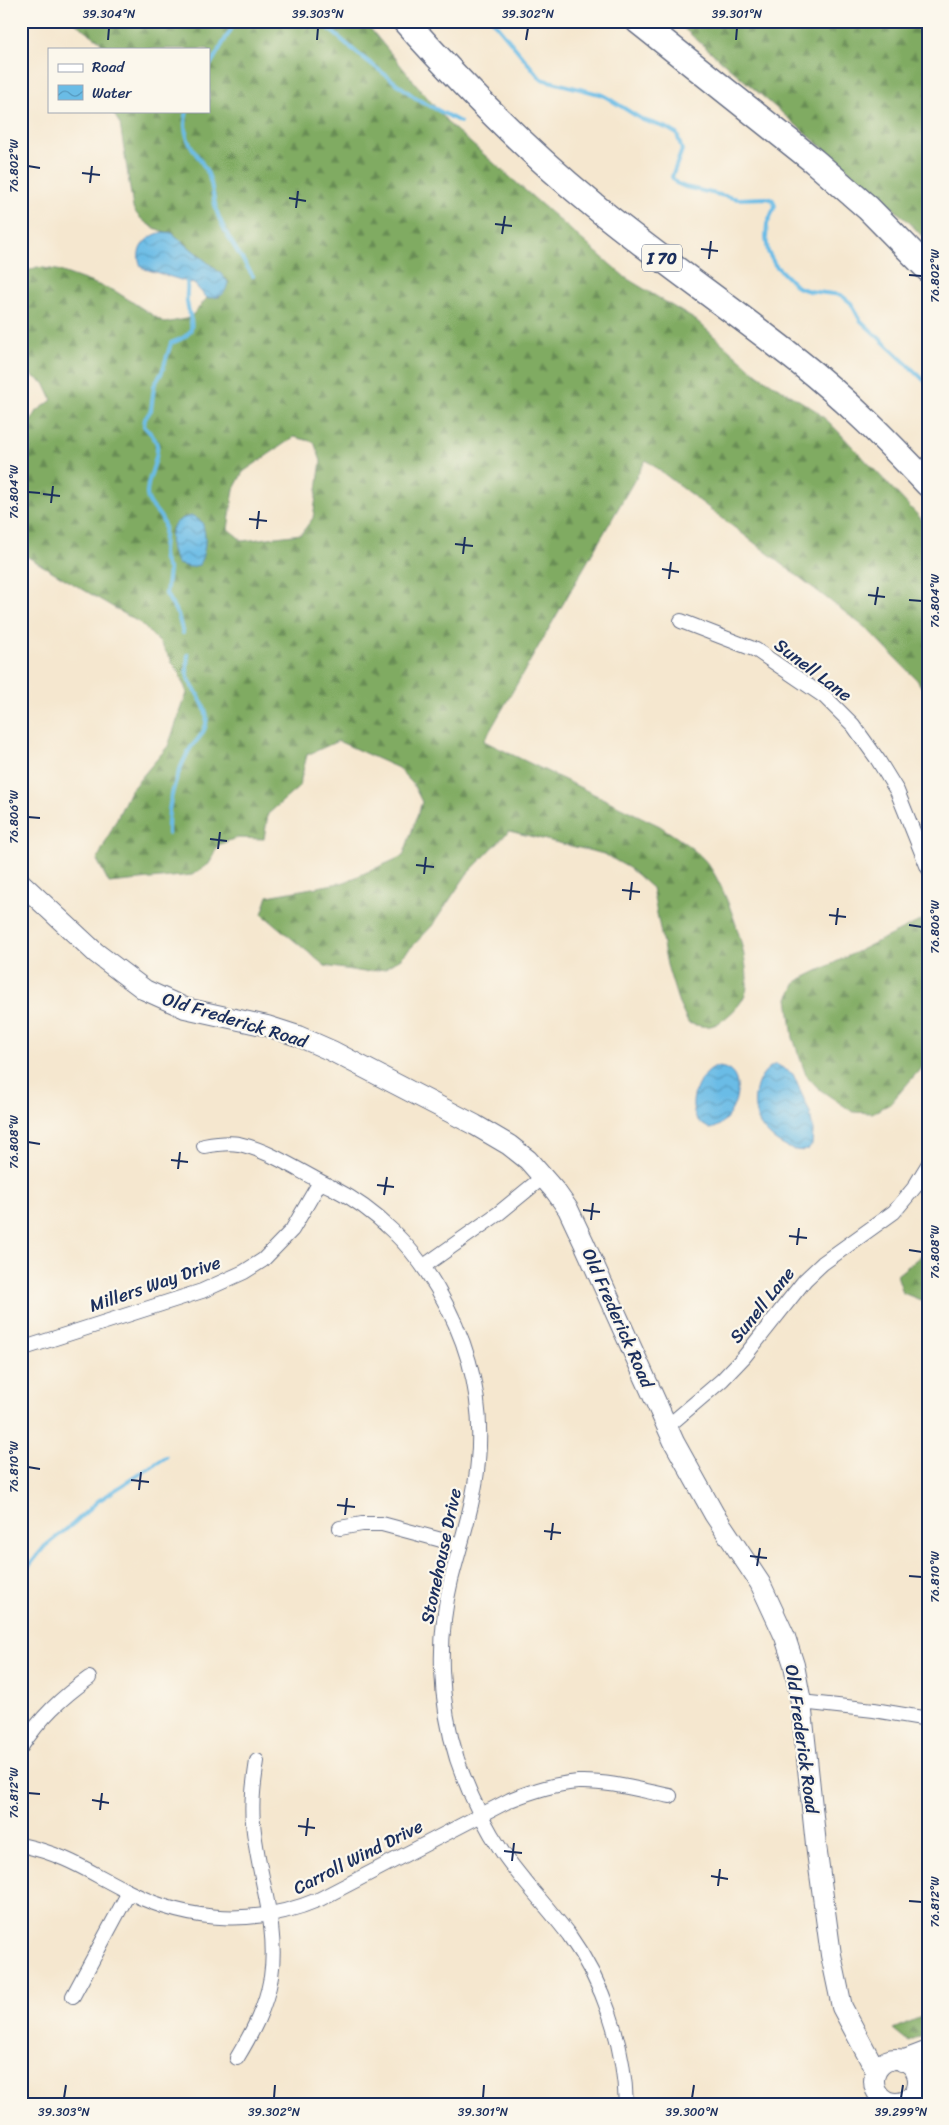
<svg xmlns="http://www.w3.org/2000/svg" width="949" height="2125" viewBox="0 0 949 2125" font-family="Sriracha,sans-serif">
	<defs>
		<pattern id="forest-firs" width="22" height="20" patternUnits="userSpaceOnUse" patternTransform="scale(1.25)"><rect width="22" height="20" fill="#80ab62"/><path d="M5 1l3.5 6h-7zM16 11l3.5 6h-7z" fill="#688c54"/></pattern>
		<pattern id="water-waves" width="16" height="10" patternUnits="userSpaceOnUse" patternTransform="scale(1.25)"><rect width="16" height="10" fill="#6abce6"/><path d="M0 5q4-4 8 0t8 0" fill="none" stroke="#5699be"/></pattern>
	</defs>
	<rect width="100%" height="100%" fill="#fbf7ec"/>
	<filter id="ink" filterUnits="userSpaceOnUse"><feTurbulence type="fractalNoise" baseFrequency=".02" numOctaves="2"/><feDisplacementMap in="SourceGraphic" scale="10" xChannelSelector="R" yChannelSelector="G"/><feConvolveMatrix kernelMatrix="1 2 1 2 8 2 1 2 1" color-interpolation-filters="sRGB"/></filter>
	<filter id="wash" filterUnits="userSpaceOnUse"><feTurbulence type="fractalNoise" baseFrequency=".0096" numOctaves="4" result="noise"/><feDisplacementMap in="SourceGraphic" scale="20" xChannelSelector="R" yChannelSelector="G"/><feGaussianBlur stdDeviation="1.12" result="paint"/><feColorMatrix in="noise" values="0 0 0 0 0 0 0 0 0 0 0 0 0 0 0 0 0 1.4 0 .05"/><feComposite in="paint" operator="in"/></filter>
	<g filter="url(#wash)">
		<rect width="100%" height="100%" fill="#f5e7cf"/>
		<!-- forest -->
		<path fill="url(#forest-firs)" stroke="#4e6d60" fill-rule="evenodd" d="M 72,21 L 364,21 L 450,125 L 626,278 L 697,321 L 758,375 L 815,410 L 831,424 L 928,526 L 928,697 L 917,680 L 867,629 L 646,460 L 484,741 L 660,826 C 676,837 696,849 708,864 C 727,890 749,954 747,987 C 746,998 737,1008 729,1015 C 713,1029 707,1028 688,1023 L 679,1004 L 667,965 L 652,888 L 629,868 L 604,854 L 509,831 L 467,874 L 432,926 L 401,958 L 384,969 L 364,972 L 325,966 L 262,914 L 268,896 L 345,882 L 403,856 L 422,802 L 413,784 L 398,768 L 338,741 L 307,755 L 299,787 L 268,814 L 264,839 L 236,838 L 218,845 L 209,864 L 192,875 L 109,883 L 97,860 L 130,791 L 168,746 L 187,693 L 180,675 L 161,644 L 140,623 L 21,553 L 21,469 C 34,458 31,442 27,428 L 37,411 L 52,400 L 44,383 L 21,369 L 21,274 L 37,267 L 57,270 L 115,291 L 165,323 L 190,318 L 207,298 L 220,297 L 172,233 C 157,232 139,221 133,208 L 120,124 L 112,111 L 209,111 L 209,49 L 103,49 L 100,41 ZM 294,437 L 314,442 L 321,461 L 313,518 L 301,534 L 243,541 L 228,529 L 234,489 L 243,472 Z
			M 675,21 L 915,21 L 928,63 L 928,243 L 909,222 Z
			M 928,917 L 928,1060 L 890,1104 L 872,1113 L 853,1112 L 819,1089 L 806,1075 L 793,1038 L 788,998 L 797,981 Z
			M 928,1250 L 928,1303 L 903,1293 L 897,1275 Z
			M 928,2014 L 928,2031 L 909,2042 L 893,2029 Z"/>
		<!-- water -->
		<path fill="url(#water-waves)" stroke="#4276a2" d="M 163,232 L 172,233 L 220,273 L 228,282 C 225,296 221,297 207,298 L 194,284 L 142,268 C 132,250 146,236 163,232 Z
			M 193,516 L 202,522 C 207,538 206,550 199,565 L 190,567 L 178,564 C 167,544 165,519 193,516 Z
			M 776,1064 L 793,1074 L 810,1113 L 813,1131 L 812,1145 L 808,1150 C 791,1154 769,1139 760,1124 C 749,1105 755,1072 776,1064 Z
			M 716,1067 C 754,1067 734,1127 710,1129 C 706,1126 700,1124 697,1119 C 686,1103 699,1074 716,1067 Z"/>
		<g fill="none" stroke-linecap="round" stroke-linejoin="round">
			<!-- stream -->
			<path stroke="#6abce6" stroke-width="4" d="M 320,21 L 357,53 L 417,99 L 460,122
				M 493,21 L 541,79 L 603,95 L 643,120 L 667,128 L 677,134 L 682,150 L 672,177 L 676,183 L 685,187 L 738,199 L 766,198 L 773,200 L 775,206 L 767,224 L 766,238 L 768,252 L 775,265 L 797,287 L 809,291 L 841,295 L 851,303 L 860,320 L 928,384
				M 209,67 L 236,21
				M 187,111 C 179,140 197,151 208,174 C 213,185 213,200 217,212 C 225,235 240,255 253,276
				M 183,633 L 178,615 L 166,594 L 169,570 C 158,555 166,542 164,525 C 162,513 148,507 147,495 C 146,478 159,462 157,445 C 156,437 148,431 144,426 L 145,419 L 151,410 L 154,386 L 162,372 L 171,343 C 200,333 191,325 187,302 C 186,295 188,288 187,282
				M 168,834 C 167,806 175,777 188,752 C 193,742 203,738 206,724 C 210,707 194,692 188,678 C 186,671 187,662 188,655
				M 21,1576 L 45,1546 L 73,1524 L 98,1501 L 166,1457"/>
		</g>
	</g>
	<g filter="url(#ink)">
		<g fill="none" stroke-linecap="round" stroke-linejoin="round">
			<!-- street casing -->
			<g stroke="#676f86" stroke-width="16">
				<path id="street" d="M 681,621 L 756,650 L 825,697 L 853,725 L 878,760 L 897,791 L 928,868
					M 204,1146 C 215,1144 227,1142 239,1144 C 272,1151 303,1174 333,1188 C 377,1210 413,1247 437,1288 C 468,1341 484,1399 478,1461 C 475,1501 461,1541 451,1580 C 437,1638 439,1702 457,1759 C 468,1791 484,1825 503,1853 C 523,1882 548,1907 569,1935 C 604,1984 624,2043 626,2104
					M 424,1266 L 499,1213 L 543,1177
					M 21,1349 L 202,1291 L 244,1272 L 263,1260 L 292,1230 L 320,1182
					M 667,1427 L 722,1380 L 744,1357 L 805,1280 L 823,1263 L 894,1212 L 914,1188 L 928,1165
					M 340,1528 L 362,1524 L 382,1524 L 460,1545
					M 801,1702 L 874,1710 L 928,1719
					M 21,1747 C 40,1718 61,1698 89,1678
					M 21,1845 C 67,1855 89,1872 129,1892 C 191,1923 257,1926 320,1899 L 510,1800 C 532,1791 554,1784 578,1782 C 609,1781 640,1790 670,1796
					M 73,1996 L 129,1892
					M 237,2058 C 252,2033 266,2007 271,1977 C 279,1922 257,1875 253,1822 C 251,1801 254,1781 257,1761"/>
			</g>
			<!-- secondary casing -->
			<g stroke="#676f86" stroke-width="22">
				<path id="secondary" d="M 21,883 L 96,953 L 145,990 L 185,1008 L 267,1026 L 298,1036 L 332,1051 L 475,1125 L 509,1145 L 528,1160 L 556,1192 L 568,1209 L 584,1243 L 674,1442 L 714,1514 L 760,1583 L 785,1637 L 794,1665 L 801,1702 L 816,1845 L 831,1955 L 842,2007 L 876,2071
					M874 2081a22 22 0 1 1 44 0a22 22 0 1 1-44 0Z
					M 902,2061 L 928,2051"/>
			</g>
			<!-- highway casing -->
			<g stroke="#676f86" stroke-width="28">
				<path id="highway" d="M 405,21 C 463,86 524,148 592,204 C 659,259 731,308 799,362 C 846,399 887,441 928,484
					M 638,21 L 814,161 L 868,208 L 928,269"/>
			</g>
			<!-- street -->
			<use href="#street" stroke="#fff" stroke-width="14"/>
			<!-- secondary -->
			<use href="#secondary" stroke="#fff" stroke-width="20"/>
			<!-- highway -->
			<use href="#highway" stroke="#fff" stroke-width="25"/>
		</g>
	</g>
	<!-- ticks -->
	<path fill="none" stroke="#1b2f5e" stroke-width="2" d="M 108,40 L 109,28M 317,40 L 318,28M 526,40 L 528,28M 736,40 L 737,28M 28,166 L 40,168M 82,173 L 100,175M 90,183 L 92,166M 289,198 L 306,201M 296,208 L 298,191M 495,224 L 512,226M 502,234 L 505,216M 701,249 L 718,251M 709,259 L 711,241M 909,275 L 922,276M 28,492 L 40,493M 43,494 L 60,496M 51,503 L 53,486M 249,519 L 267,521M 257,529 L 259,511M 455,544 L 473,546M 463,554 L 465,537M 662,569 L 679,572M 669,579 L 671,562M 868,595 L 885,597M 909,600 L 922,601M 875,605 L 878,587M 28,817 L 40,818M 210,839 L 227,841M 218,849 L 220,832M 416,865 L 434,867M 424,874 L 426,857M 622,890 L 640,892M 630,900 L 632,882M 829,915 L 846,917M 836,925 L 838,908M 909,925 L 922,927M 28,1142 L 40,1144M 171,1160 L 188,1162M 178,1169 L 180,1152M 377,1185 L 394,1187M 384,1195 L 387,1177M 583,1210 L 600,1212M 591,1220 L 593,1203M 789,1236 L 807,1238M 797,1245 L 799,1228M 909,1250 L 922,1252M 28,1467 L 40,1469M 131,1480 L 149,1482M 139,1490 L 141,1472M 337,1505 L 355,1507M 345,1515 L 347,1498M 544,1531 L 561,1533M 551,1540 L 553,1523M 750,1556 L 767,1558M 757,1566 L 760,1548M 909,1576 L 922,1577M 28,1793 L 40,1794M 92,1800 L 109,1803M 100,1810 L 102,1793M 298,1826 L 315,1828M 306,1836 L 308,1818M 504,1851 L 522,1853M 512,1861 L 514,1843M 711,1876 L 728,1879M 718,1886 L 720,1869M 909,1901 L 922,1902M 64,2098 L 66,2085M 274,2098 L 275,2085M 483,2098 L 484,2085M 692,2098 L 694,2085M 901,2098 L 903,2085"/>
	<g text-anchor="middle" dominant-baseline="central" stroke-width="4.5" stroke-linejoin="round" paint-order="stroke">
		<!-- shield labels -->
		<rect fill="#fbf7ec" stroke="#5e6b89" stroke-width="1" x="642" y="244.5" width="40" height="27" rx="4"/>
		<g font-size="16" font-weight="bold" fill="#1b2f5e">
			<text x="662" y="258">I 70</text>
		</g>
		<!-- street labels -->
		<g font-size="18" fill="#1b2f5e" stroke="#fbf7ec">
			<text transform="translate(813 670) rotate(37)">Sunell Lane</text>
			<text transform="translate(235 1020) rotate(17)">Old Frederick Road</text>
			<text transform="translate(155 1284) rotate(-19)">Millers Way Drive</text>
			<text transform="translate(762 1305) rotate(-51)">Sunell Lane</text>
			<text transform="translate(618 1318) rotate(66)">Old Frederick Road</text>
			<text transform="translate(441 1556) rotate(-78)">Stonehouse Drive</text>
			<text transform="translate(802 1739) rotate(82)">Old Frederick Road</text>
			<text transform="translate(358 1857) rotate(-27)">Carroll Wind Drive</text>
		</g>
	</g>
	<!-- margin -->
	<rect width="949" height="2125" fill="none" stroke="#fbf7ec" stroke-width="55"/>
	<!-- legend -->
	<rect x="48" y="48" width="162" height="65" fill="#fbf7ec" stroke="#a1a7b3"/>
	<rect x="58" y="64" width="25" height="8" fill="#ffffff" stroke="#a1a7b3"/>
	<text x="92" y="72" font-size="15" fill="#1b2f5e">Road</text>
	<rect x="58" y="85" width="25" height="15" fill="url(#water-waves)" stroke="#a1a7b3"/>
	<text x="92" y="98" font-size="15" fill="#1b2f5e">Water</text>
	<rect x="28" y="28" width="894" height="2070" fill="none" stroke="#1b2f5e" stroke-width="2"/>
	<g font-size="12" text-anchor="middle" fill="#1b2f5e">
		<text x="109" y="18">39.304°N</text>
		<text x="318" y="18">39.303°N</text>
		<text x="528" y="18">39.302°N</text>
		<text x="737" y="18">39.301°N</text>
		<text transform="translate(14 166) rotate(-90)" y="4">76.802°W</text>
		<text transform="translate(935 276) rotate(-90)" y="4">76.802°W</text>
		<text transform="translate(14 492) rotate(-90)" y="4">76.804°W</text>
		<text transform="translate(935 601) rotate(-90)" y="4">76.804°W</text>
		<text transform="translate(14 817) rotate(-90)" y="4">76.806°W</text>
		<text transform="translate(935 927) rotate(-90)" y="4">76.806°W</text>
		<text transform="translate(14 1142) rotate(-90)" y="4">76.808°W</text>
		<text transform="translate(935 1252) rotate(-90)" y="4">76.808°W</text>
		<text transform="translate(14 1467) rotate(-90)" y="4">76.810°W</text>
		<text transform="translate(935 1577) rotate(-90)" y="4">76.810°W</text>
		<text transform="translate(14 1793) rotate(-90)" y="4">76.812°W</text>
		<text transform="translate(935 1902) rotate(-90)" y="4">76.812°W</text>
		<text x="64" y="2116">39.303°N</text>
		<text x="274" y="2116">39.302°N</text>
		<text x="483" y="2116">39.301°N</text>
		<text x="692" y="2116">39.300°N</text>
		<text x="901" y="2116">39.299°N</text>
	</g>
</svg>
